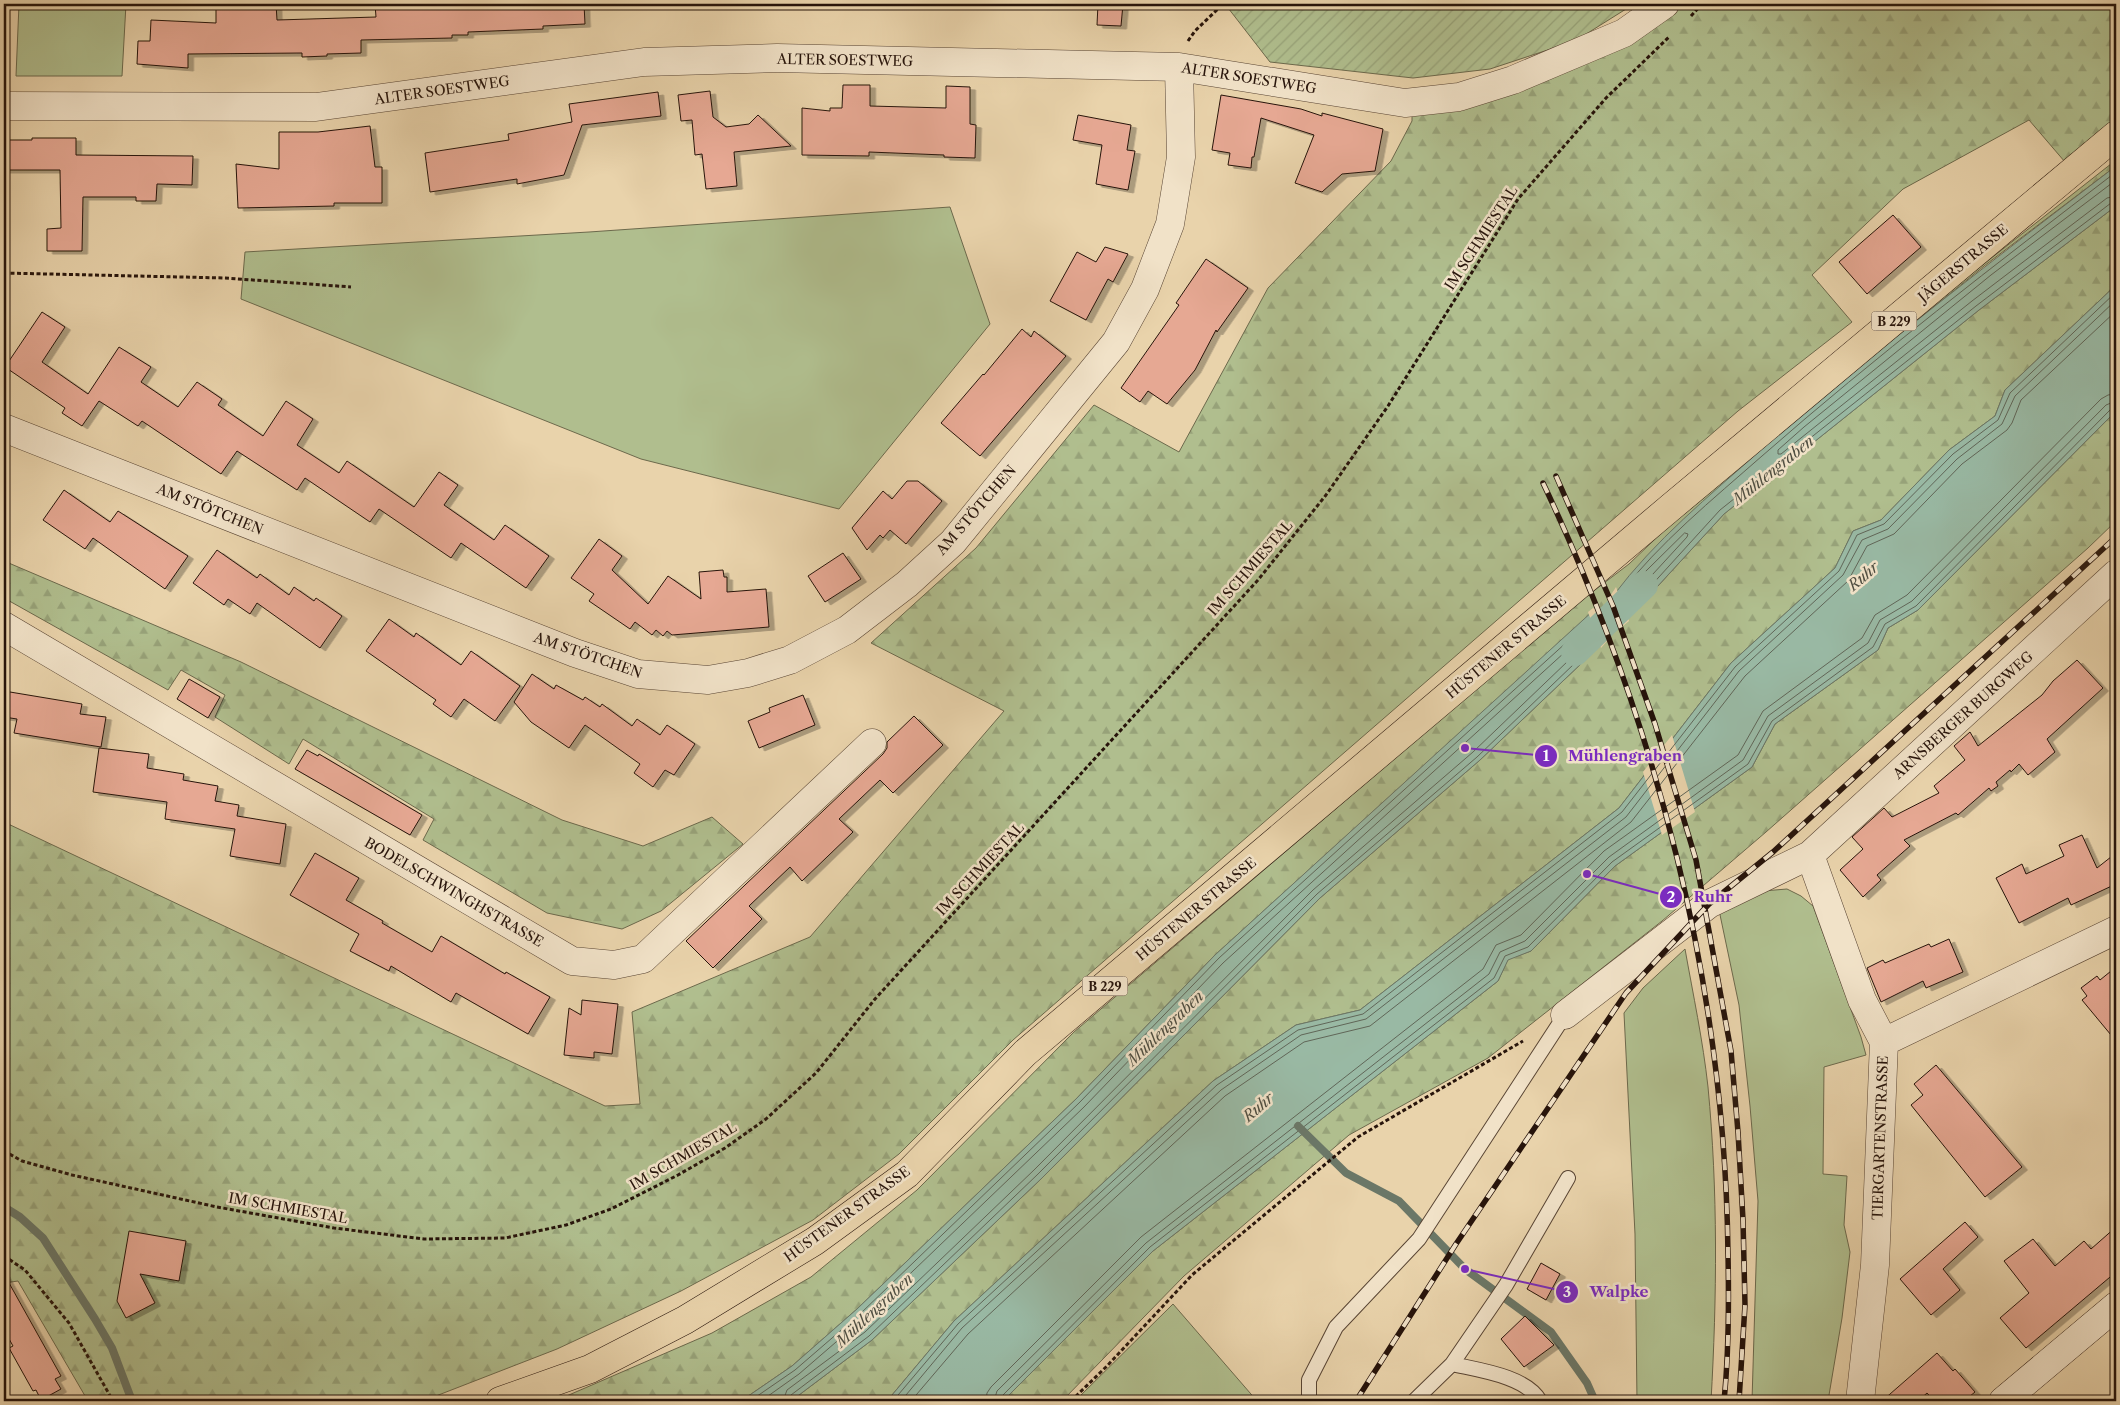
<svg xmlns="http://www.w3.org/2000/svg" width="2120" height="1405" viewBox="0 0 2120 1405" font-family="'Libre Caslon Text',serif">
	<defs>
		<pattern id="forest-firs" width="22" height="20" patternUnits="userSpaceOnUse" patternTransform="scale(1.25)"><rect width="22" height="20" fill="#b0be8e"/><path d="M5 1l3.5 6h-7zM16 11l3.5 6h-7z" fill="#97a279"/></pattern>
		<pattern id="garden-furrows" width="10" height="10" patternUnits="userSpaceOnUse" patternTransform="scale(1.25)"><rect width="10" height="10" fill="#b0be8e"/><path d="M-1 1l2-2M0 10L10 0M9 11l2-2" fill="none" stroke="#97a279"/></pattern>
		<filter id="shadow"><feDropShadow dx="5.5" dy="3" stdDeviation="0" flood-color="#0004"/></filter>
	</defs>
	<rect width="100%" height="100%" fill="#e9d3ab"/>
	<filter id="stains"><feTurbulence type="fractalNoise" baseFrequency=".004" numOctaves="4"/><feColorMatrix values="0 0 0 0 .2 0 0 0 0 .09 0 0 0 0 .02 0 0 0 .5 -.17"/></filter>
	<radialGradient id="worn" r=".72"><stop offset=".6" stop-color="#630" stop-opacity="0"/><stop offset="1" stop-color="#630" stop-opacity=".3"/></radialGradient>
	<!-- green -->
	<path fill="#b0be8e" stroke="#6c694c" d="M 19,4 L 126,4 L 122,76 L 16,76 Z
		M 950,207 L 990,324 L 839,509 L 641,459 L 241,299 L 245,252 L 589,232 Z
		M 1787,889 L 1801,896 L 1813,906 L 1861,1037 L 1866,1055 L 1824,1067 L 1823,1174 L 1847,1176 L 1844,1225 L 1850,1252 L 1842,1318 L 1828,1401 L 1752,1401 L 1758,1201 L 1750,1106 L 1739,1005 L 1719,910 L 1763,891 Z
		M 1685,949 C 1693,994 1703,1041 1708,1087 C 1718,1191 1717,1297 1711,1401 L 1637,1401 L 1635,1234 L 1624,1013 L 1643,988 Z
		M 1173,1304 L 1257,1401 L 1075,1401 Z"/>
	<!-- forest -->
	<path fill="url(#forest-firs)" stroke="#6c694c" d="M 1678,4 L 2116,4 L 2116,121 L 2065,162 L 2029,120 L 1903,189 L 1812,275 L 1852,322 L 1738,411 L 1013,1040 L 899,1154 L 813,1220 L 681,1291 L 557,1349 L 423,1401 L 88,1401 L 18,1281 L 4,1283 L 4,822 L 605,1106 L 640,1104 L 632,1012 L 810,937 L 1004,711 L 871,643 L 976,548 L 1094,405 L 1179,452 L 1268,288 L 1391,161 L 1412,121 L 1412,113 Z
		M 2116,160 L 2116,166 L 1984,266 L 1797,419 L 1623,624 L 1724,514 L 1979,310 L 2116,206 L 2116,285 L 2005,390 L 1995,416 L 1949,450 L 1881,520 L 1853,531 L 1835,568 L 1731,663 L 1619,808 L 1360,1010 L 1296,1025 L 1213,1081 L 954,1321 L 887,1401 L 791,1401 L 872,1340 L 1042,1178 L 1320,898 L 1480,760 L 1606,640 L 1594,611 L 1215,955 L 1076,1099 L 857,1309 L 792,1366 L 741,1401 L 555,1401 L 712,1333 L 811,1277 L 917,1190 L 1074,1032 L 1570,609 L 1629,564 L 1694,502 L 1840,377 Z
		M 2116,411 L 2116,521 L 2088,548 L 1766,832 L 1662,921 L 1488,1058 L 1349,1135 L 1184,1276 L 1062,1401 L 1003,1401 L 1153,1251 L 1498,981 L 1508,959 L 1531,951 L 1615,866 L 1752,767 L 1775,724 L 1878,650 L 1888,628 L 1918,610 Z
		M 4,561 L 241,662 L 562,820 L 643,846 L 712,817 L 743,844 L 661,911 L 622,929 L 547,913 L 423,840 L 434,819 L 303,739 L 289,764 L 215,717 L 225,695 L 181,670 L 168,690 L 4,598 Z"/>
	<!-- garden -->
	<path fill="url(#garden-furrows)" stroke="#6c694c" d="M 1225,4 L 1634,4 L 1575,41 L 1490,69 L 1413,78 L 1270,62 Z"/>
	<!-- water -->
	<path fill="#99b9a4" stroke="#6b7767" d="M 2116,166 L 2116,206 L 1979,310 L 1724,514 L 1623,624 L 1613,596 C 1655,540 1709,496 1761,450 C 1875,350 1996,258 2116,166 Z
		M 2116,285 L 2116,411 L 1918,610 L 1888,628 L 1878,650 L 1775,724 L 1752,767 L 1615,866 L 1531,951 L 1508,960 L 1498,981 L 1153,1251 L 1003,1401 L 887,1401 L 954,1321 L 1213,1081 L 1296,1025 L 1360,1010 L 1619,808 L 1731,663 L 1835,568 L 1853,531 L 1881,520 L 1949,450 L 1995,416 L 2005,390 Z
		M 1594,610 L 1606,640 L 1480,760 L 1320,898 L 1042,1178 L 872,1340 L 791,1401 L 741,1401 L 792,1366 L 857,1309 L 1076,1099 L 1215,955 Z"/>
	<!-- pier -->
	<path fill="#e9d3ab" d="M 1616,587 L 1629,621 L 1623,626 L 1621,625 L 1610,596 Z
		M 1593,608 L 1596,609 L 1608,640 L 1601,648 L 1588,612 Z
		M 1672,735 L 1695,812 L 1662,835 L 1643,772 Z"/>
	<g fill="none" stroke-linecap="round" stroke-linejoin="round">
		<!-- shore -->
		<path stroke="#606658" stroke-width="1" d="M 2116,172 C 1996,264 1876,356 1762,456 C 1712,500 1660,542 1619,595 L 1624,611 L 1628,611 L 1720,510 L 1976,306 L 2111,203 L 2116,202
			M 2116,180 L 1991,275 L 1804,427 L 1778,450 L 1778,454 L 1781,454 L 1972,301 L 2107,198 L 2116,196
			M 1685,533 L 1688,534 L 1687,537 L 1630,599 L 1627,599 L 1626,596 L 1642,575 Z
			M 750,1401 L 795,1370 L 861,1313 L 1080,1102 L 1219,958 L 1590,621 L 1593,621 L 1599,640 L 1477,757 L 1317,894 L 1038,1174 L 869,1336 L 791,1395 L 789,1401
			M 761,1401 L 799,1374 L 865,1317 L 1084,1107 L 1223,963 L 1587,632 L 1591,632 L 1592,638 L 1473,752 L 1313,890 L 1034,1170 L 865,1332 L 787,1390 L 783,1401
			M 893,1401 L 958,1324 L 1217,1085 L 1298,1030 L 1363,1014 L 1622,812 L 1735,667 L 1839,571 L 1857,535 L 1884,524 L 1953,454 L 1998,420 L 2010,393 L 2116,292
			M 901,1401 L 962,1328 L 1221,1090 L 1301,1035 L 1366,1019 L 1626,817 L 1739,671 L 1843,575 L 1862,540 L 1888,529 L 1957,459 L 2002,424 L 2015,396 L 2116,300
			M 911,1401 L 968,1334 L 1225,1096 L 1304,1042 L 1370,1026 L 1631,822 L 1745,676 L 1848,581 L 1867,546 L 1894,534 L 1962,464 L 2007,430 L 2012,423 L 2021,400 L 2116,311
			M 986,1401 L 987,1393 L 991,1387 L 1141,1237 L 1483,969 L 1496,945 L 1521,935 L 1604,851 L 1738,755 L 1763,711 L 1862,638 L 1875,615 L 1907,595 L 2101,399 L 2108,395 L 2116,394
			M 994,1401 L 997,1391 L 1146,1243 L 1489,974 L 1500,952 L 1525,941 L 1609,857 L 1743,760 L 1768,716 L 1868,643 L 1880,620 L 1912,601 L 2106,405 L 2116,401
			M 1000,1401 L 1002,1396 L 1150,1247 L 1494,978 L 1505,956 L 1528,947 L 1612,862 L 1748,764 L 1772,721 L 1873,647 L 1885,624 L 1916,606 L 2111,409 L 2116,408"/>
		<!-- stream -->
		<path stroke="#6b7767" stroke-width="8" d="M 1298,1126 L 1346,1173 L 1399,1201 L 1465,1269 L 1551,1332 L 1587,1383 L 1595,1401
			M 4,1207 L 20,1217 L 43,1238 L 95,1319 L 112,1348 L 132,1401"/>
		<!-- canal -->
		<path stroke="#99b9a4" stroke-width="28" d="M 1575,652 L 1644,585"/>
	</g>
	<!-- building -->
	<path fill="#e6a893" stroke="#27140b" filter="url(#shadow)" d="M 216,4 L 276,4 L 277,20 L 376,17 L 375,4 L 584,4 L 585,24 L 543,26 L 543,29 L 468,32 L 468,35 L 452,35 L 452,38 L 361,40 L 361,53 L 327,54 L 327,56 L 302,57 L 302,53 L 188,54 L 188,68 L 137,64 L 138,41 L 150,41 L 151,20 L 216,23 Z
		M 1098,4 L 1123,4 L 1121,26 L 1097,25 Z
		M 843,85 L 870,85 L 870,106 L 946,108 L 946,86 L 970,87 L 970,124 L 976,125 L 975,158 L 944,157 L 944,155 L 869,152 L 869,156 L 802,155 L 802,108 L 830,111 L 830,108 L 842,108 Z
		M 710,91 L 713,117 L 726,127 L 749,124 L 758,115 L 791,146 L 734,152 L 737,186 L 706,189 L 702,154 L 695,155 L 692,120 L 681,121 L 678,95 Z
		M 658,92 L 661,116 L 582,125 L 564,175 L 517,184 L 517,179 L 430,192 L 425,153 L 509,140 L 508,134 L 572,122 L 569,104 Z
		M 1221,95 L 1301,109 L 1322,116 L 1322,113 L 1383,129 L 1375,171 L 1342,174 L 1322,192 L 1295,183 L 1314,135 L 1261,118 L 1254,157 L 1252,157 L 1251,168 L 1228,165 L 1230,153 L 1212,150 Z
		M 1078,115 L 1131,125 L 1127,150 L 1135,151 L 1128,190 L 1096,184 L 1102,145 L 1073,140 Z
		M 370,126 L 375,167 L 382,167 L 382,203 L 334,203 L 334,206 L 238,208 L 236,164 L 279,169 L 279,132 L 318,132 Z
		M 32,138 L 76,138 L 76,155 L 193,156 L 192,185 L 157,184 L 156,201 L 136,201 L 136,197 L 83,197 L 82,251 L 47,251 L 47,229 L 61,228 L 60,170 L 4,170 L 4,140 L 32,140 Z
		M 1893,215 L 1921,247 L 1867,294 L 1839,262 Z
		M 1105,247 L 1128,254 L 1113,282 L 1108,279 L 1086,320 L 1050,301 L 1077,252 L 1096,262 Z
		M 1206,259 L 1248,288 L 1217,332 L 1216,330 L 1195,370 L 1167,404 L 1148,391 L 1140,402 L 1121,388 L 1179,305 L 1176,303 Z
		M 42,312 L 65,327 L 42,362 L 88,394 L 119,347 L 151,367 L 141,382 L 178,407 L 197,382 L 222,399 L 218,405 L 263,436 L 286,401 L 313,419 L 297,445 L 339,473 L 347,461 L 414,507 L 439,472 L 458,485 L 444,505 L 494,540 L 505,525 L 549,556 L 526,588 L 461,543 L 451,558 L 379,509 L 370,522 L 305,478 L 297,490 L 237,451 L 221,474 L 142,421 L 138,426 L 99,401 L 82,426 L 62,413 L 65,408 L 5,367 Z
		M 1022,329 L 1031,337 L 1034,331 L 1066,356 L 980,456 L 941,423 L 983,374 L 984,375 Z
		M 907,481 L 918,481 L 942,501 L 906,544 L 890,530 L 883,538 L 880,535 L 867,550 L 852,528 L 883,491 L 892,499 Z
		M 64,490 L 110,522 L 118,511 L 188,556 L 165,589 L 93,538 L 85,549 L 43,520 Z
		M 599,539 L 622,556 L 612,570 L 648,604 L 668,576 L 701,599 L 699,572 L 723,570 L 724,577 L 727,577 L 727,592 L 766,589 L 769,627 L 672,635 L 667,631 L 663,636 L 656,630 L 652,635 L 635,622 L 630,629 L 589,601 L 594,594 L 571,578 Z
		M 217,550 L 257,578 L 260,574 L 289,595 L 294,587 L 314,601 L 316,598 L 342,616 L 320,648 L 257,603 L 250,614 L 228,599 L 224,605 L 193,583 Z
		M 843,553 L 861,579 L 825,602 L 808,576 Z
		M 389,619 L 414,637 L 416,633 L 461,665 L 471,651 L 520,686 L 495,721 L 464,699 L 451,717 L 433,704 L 436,700 L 366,651 Z
		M 2077,660 L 2103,688 L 2047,739 L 2055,752 L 2028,775 L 2019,764 L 2011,772 L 2010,770 L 1996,782 L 1998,786 L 1991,791 L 1989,788 L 1958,815 L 1956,813 L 1904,840 L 1910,846 L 1877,875 L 1881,880 L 1863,897 L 1840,870 L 1863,849 L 1852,837 L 1884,808 L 1892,817 L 1939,793 L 1934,786 L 1965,760 L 1954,746 L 1970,732 L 1978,746 L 2042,695 L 2053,681 Z
		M 532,674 L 554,689 L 556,685 L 583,700 L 585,697 L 600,707 L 602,704 L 632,726 L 637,719 L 660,735 L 667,725 L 695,744 L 674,775 L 665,770 L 653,787 L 634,773 L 640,764 L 585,725 L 569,748 L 531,722 L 514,702 Z
		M 189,679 L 220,697 L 208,718 L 177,699 Z
		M 4,691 L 82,704 L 80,714 L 106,717 L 101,747 L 14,733 L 17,719 L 4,717 Z
		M 803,695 L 815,725 L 759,748 L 748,721 L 770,712 L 769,708 Z
		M 914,716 L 943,745 L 893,793 L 880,780 L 839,819 L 853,832 L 802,881 L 790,867 L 749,906 L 762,919 L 713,968 L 686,941 L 883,754 L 887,748 L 887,742 Z
		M 99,748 L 149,754 L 147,768 L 184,774 L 183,780 L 218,786 L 215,801 L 239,805 L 237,816 L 286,824 L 280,864 L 230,856 L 235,829 L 165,819 L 167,802 L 93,792 Z
		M 307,750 L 318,756 L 319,754 L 422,815 L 410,835 L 295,769 Z
		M 2082,835 L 2097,868 L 2116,853 L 2116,884 L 2071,905 L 2068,898 L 2019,923 L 1996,878 L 2022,864 L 2026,874 L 2064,856 L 2059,845 Z
		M 315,853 L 359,878 L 346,900 L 383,921 L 382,923 L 432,952 L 441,936 L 505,974 L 506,972 L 550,997 L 528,1034 L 456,993 L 451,1002 L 391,966 L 389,971 L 350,951 L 359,934 L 290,895 Z
		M 1949,939 L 1963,972 L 1926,988 L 1923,981 L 1881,1002 L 1867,968 L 1883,960 L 1885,963 L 1929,944 L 1931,947 Z
		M 2116,967 L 2116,1041 L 2082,1000 L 2087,996 L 2081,988 L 2097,976 L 2100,980 Z
		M 582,1000 L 618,1004 L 612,1054 L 594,1052 L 594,1058 L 564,1055 L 569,1008 L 581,1015 Z
		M 1936,1065 L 2022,1167 L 1985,1197 L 1911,1105 L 1923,1095 L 1914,1084 Z
		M 1965,1222 L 1978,1237 L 1943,1269 L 1960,1290 L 1931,1315 L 1900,1279 Z
		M 2116,1227 L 2116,1272 L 2026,1348 L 2000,1318 L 2029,1293 L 2004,1261 L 2033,1239 L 2055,1266 L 2084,1241 L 2091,1249 Z
		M 129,1231 L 186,1241 L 179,1281 L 140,1274 L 155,1303 L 126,1318 L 117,1301 Z
		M 1541,1263 L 1560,1274 L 1546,1300 L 1527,1289 Z
		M 4,1274 L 61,1376 L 55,1379 L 61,1389 L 41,1400 L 36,1390 L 33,1391 L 9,1348 L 13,1346 L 4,1330 Z
		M 1525,1316 L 1554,1345 L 1524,1367 L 1501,1339 Z
		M 1937,1353 L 1953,1371 L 1955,1369 L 1975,1392 L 1964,1401 L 1935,1401 L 1927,1393 L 1918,1401 L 1882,1401 Z"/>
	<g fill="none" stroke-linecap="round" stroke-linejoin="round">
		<!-- lane casing -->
		<g stroke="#584433" stroke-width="16">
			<path id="lane" d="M 1452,1364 C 1478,1370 1526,1376 1540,1401
				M 1309,1401 L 1309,1380 L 1336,1327 L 1419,1239 L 1565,1015
				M 1414,1401 L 1452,1364 L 1506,1285 L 1568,1178"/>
		</g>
		<!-- street casing -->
		<g stroke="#584433" stroke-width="29">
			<path id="street" d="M 4,106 L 316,107 L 644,62 L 777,58 L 1179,67 L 1405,103 L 1459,97 L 1513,80 L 1624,33 L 1665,4
				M 4,428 L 575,653 L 638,674 L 708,680 L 748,673 L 790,660 L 847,630 L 907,584 L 953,542 L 1116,342 L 1145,289 L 1170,224 L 1181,157 L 1179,67
				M 4,626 L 572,961 L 614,965 L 643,959 L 872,743
				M 1810,855 L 1862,1000 L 1884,1042
				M 1565,1015 L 1709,904 L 1810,855 L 2116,574
				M 1860,1401 L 1875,1265 L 1884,1042 L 2116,930"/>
		</g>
		<!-- secondary casing -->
		<g stroke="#27140b" stroke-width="29">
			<path id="secondary" d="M 2003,1401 L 2116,1306"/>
		</g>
		<!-- primary casing -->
		<g stroke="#27140b" stroke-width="29">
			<path id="primary" d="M 500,1401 L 590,1369 L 685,1320 L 815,1241 L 907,1174 L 1025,1053 L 1671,507 L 2116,135"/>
		</g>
		<!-- path -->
		<path stroke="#27140b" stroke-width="3" stroke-dasharray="4 2.5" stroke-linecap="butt" d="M 1691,16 L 1702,4
			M 1188,41 L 1195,31 L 1223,4
			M 4,273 L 225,278 L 351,287
			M 4,1151 L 22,1161 L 72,1175 L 217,1207 L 334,1228 L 424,1239 L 505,1238 L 566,1225 L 611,1209 L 678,1175 L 725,1148 L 766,1119 L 816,1073 L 875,999 L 1258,580 L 1326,495 L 1388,406 L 1518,199 L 1606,98 L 1670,36
			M 4,1256 L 25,1270 L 69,1323 L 113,1401
			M 1071,1401 L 1106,1367 L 1192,1275 L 1358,1137 L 1523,1041"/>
		<!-- lane -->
		<use href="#lane" stroke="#f1e2c8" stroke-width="14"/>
		<!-- street -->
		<use href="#street" stroke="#f1e2c8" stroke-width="28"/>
		<!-- secondary -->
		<use href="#secondary" stroke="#f1e2c8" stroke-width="28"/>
		<!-- primary -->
		<use href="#primary" stroke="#e9d3ab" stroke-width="28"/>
		<!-- rail casing -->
		<g stroke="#27140b" stroke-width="5.5">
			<path id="rail" d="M 1556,476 L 1613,606 L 1655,724 L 1696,860 L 1731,1051 L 1738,1132 L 1743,1220 L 1745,1305 L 1739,1401
				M 1543,483 C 1657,724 1725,986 1728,1254 C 1729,1303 1729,1352 1724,1401
				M 1356,1401 L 1456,1244 L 1626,993 L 1709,904 L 1773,852 L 2116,537"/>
		</g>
		<!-- rail -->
		<use href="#rail" stroke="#f1e2c8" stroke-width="4" stroke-dasharray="11" stroke-linecap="butt"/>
	</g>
	<g text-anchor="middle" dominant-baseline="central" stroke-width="5" stroke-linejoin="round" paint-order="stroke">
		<!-- shield labels -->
		<g fill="#f1e2c8" stroke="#645244" stroke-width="1">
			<rect x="1871.5" y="311.5" width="45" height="19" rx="4"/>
			<rect x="1082.5" y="976.5" width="45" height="19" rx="4"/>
		</g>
		<g font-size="12" font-weight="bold" fill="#27140b">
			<text x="1894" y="321">B 229</text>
			<text x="1105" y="986">B 229</text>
		</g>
		<!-- street labels -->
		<g font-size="14" fill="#27140b" stroke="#f1e2c8">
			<text transform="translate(845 60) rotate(1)">ALTER SOESTWEG</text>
			<text transform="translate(1249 78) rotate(9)">ALTER SOESTWEG</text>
			<text transform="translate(442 90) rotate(-8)">ALTER SOESTWEG</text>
			<text transform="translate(1481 238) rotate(-57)">IM SCHMIESTAL</text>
			<text transform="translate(1963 263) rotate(-40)">JÄGERSTRASSE</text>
			<text transform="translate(210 509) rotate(22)">AM STÖTCHEN</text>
			<text transform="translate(976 510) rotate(-49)">AM STÖTCHEN</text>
			<text transform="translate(1250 568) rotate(-49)">IM SCHMIESTAL</text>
			<text transform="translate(1506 647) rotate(-40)">HÜSTENER STRASSE</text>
			<text transform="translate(588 655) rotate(19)">AM STÖTCHEN</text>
			<text transform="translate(1963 715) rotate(-42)">ARNSBERGER BURGWEG</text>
			<text transform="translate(980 869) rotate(-47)">IM SCHMIESTAL</text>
			<text transform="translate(454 892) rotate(30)">BODELSCHWINGHSTRASSE</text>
			<text transform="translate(1196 909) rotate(-40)">HÜSTENER STRASSE</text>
			<text transform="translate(1880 1138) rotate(-88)">TIERGARTENSTRASSE</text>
			<text transform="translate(683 1156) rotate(-30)">IM SCHMIESTAL</text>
			<text transform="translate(288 1208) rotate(10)">IM SCHMIESTAL</text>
			<text transform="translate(847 1214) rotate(-36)">HÜSTENER STRASSE</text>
		</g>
		<!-- water labels -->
		<g font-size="15" font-style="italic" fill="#4f4e41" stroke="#f1e2c8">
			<text transform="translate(1773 470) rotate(-39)">Mühlengraben</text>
			<text transform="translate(1863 576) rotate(-41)">Ruhr</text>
			<text transform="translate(1165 1028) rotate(-44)">Mühlengraben</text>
			<text transform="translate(1258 1107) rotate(-41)">Ruhr</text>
			<text transform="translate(874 1310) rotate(-43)">Mühlengraben</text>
		</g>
	</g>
	<!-- callouts -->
	<path fill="none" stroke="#7b2cbf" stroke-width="2" d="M1465 748L1546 756M1587 874L1671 897M1465 1269L1567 1292"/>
	<g fill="#7b2cbf" stroke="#f1e2c8" stroke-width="2">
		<circle cx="1465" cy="748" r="5"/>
		<circle cx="1587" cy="874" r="5"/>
		<circle cx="1465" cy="1269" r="5"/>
		<circle cx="1546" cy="756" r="12"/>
		<circle cx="1671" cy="897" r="12"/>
		<circle cx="1567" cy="1292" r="12"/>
	</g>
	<g font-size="15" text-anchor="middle" font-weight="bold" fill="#fff">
		<text x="1546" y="761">1</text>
		<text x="1671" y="902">2</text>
		<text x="1567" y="1297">3</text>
	</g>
	<g font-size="15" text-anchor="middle" font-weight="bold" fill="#7b2cbf" stroke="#f1e2c8" stroke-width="5" stroke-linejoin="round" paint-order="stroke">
		<text x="1625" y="761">Mühlengraben</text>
		<text x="1713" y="902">Ruhr</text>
		<text x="1619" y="1297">Walpke</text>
	</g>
	<!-- margin -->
	<rect width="2120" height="1405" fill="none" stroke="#e9d3ab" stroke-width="20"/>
	<rect x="5" y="5" width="2110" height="1395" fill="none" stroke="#27140b" stroke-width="2.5"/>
	<rect x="10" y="10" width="2100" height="1385" fill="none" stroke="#27140b"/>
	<rect width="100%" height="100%" filter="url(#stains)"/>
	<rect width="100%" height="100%" fill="url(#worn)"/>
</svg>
